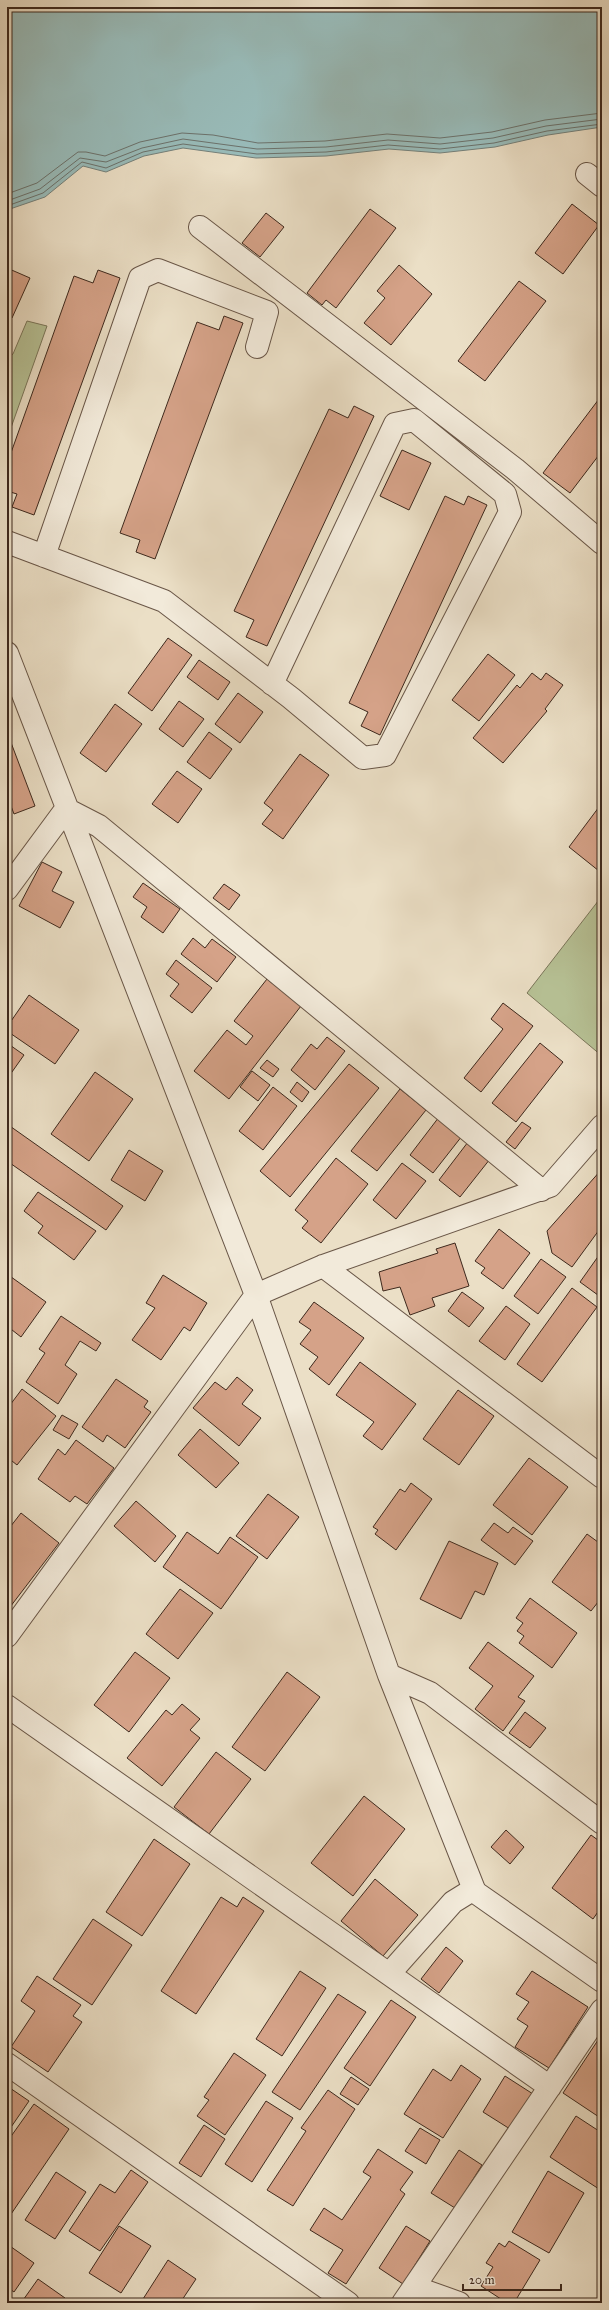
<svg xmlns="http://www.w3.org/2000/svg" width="609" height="2310" viewBox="0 0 609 2310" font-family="'IM FELL Great Primer',serif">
	<rect width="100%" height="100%" fill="#ebdfc6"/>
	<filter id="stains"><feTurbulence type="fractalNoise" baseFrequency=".005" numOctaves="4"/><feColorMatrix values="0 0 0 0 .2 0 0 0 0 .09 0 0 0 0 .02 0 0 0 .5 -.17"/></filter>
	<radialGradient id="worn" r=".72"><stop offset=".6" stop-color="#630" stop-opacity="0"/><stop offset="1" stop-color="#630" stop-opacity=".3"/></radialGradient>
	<!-- green -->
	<path fill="#b7c296" stroke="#7a765a" d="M 27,321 L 47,326 L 7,439 L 7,358 L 13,354 Z
		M 602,896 L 602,1056 L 527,993 Z"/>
	<!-- water -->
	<path fill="#99bcba" stroke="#75817b" d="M 7,7 L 602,7 L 602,127 L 548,135 L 495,147 L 440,153 L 389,149 L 326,156 L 256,158 L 183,148 L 144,156 L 106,172 L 83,166 L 45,197 L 7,210 Z"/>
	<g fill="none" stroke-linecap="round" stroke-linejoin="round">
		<!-- shore -->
		<path stroke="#6c726c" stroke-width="1" d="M 7,194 L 37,183 L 78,152 L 86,152 L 105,156 L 140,142 L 182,133 L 213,135 L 258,143 L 325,141 L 387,134 L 440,138 L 492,132 L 545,120 L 602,113
			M 7,201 L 40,189 L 80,158 L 106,162 L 142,148 L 183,139 L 257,149 L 326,147 L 388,140 L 440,144 L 493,138 L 546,126 L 602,119
			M 7,206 L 43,193 L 82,162 L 106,168 L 143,152 L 183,144 L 257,154 L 326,152 L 388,145 L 440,149 L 494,143 L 547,131 L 602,124"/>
	</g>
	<!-- building -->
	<path fill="#d5a288" stroke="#3e291d" d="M 572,204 L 599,225 L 563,274 L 535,253 Z
		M 370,209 L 396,228 L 336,308 L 326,300 L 322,305 L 307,293 Z
		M 266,213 L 284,227 L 260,257 L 242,243 Z
		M 399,265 L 432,294 L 391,345 L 364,323 L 385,298 L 377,291 Z
		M 7,268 L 30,278 L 12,318 L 7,316 Z
		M 98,270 L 120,278 L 34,515 L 12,507 L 17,494 L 7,491 L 7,464 L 74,276 L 93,283 Z
		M 519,281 L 546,301 L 485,381 L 458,361 Z
		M 224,316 L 243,323 L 155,559 L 136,552 L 140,540 L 120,533 L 197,322 L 219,330 Z
		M 602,395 L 602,451 L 570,493 L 543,473 Z
		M 354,406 L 374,416 L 267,646 L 246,637 L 254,620 L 234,611 L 329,409 L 348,418 Z
		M 402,450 L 431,463 L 409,510 L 380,496 Z
		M 445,496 L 464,505 L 468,496 L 487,505 L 380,735 L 361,726 L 368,712 L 349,703 Z
		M 168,638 L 192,655 L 152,711 L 128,693 Z
		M 488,654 L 515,675 L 479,721 L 452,700 Z
		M 199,660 L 230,682 L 218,700 L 187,677 Z
		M 532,673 L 541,680 L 546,673 L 563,685 L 545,709 L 547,711 L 503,763 L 473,738 L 517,685 L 520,688 Z
		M 238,693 L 263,712 L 240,743 L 215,724 Z
		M 179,701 L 204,719 L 183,747 L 159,729 Z
		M 115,704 L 142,724 L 106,772 L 80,753 Z
		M 7,732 L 35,806 L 14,814 L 11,806 L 7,807 Z
		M 209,732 L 232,749 L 210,779 L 187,762 Z
		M 300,754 L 329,775 L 283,839 L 262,824 L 273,810 L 264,803 Z
		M 177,771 L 202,789 L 178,823 L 152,804 Z
		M 602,803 L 602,866 L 599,871 L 569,847 Z
		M 42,862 L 62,872 L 52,891 L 74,902 L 60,928 L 19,906 Z
		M 143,883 L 180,909 L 163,933 L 141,917 L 147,907 L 133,897 Z
		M 224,884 L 240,895 L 229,910 L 213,898 Z
		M 193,938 L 205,948 L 212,939 L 236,957 L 217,982 L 181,954 Z
		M 176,960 L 212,988 L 192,1013 L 170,996 L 179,984 L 166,974 Z
		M 267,979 L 301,1006 L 229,1099 L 194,1071 L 227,1030 L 246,1045 L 253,1036 L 234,1021 Z
		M 29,995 L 79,1030 L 55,1064 L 7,1031 L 7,1027 Z
		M 503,1003 L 533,1026 L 481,1092 L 464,1078 L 503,1029 L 491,1019 Z
		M 327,1037 L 345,1051 L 315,1090 L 291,1070 L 311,1044 L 317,1049 Z
		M 7,1043 L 24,1055 L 7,1079 Z
		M 540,1043 L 563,1062 L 516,1122 L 492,1103 Z
		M 267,1060 L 279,1069 L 273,1077 L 260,1068 Z
		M 349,1064 L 379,1088 L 290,1197 L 260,1171 Z
		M 252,1071 L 270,1085 L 258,1101 L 240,1087 Z
		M 95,1072 L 133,1099 L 89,1161 L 51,1134 Z
		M 297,1082 L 309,1092 L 302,1102 L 290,1092 Z
		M 273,1087 L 297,1106 L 263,1150 L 239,1131 Z
		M 400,1089 L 426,1110 L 377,1171 L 351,1151 Z
		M 439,1117 L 462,1136 L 433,1173 L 410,1155 Z
		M 522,1122 L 531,1128 L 515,1149 L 506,1142 Z
		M 7,1124 L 123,1206 L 106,1230 L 7,1161 Z
		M 468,1142 L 490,1159 L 460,1197 L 439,1180 Z
		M 129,1150 L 163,1171 L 145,1201 L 111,1180 Z
		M 336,1158 L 368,1184 L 321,1243 L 302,1228 L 308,1221 L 295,1210 Z
		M 402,1163 L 426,1181 L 396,1219 L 373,1200 Z
		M 602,1169 L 602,1226 L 572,1267 L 552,1253 L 547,1231 Z
		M 38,1192 L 96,1231 L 74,1260 L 38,1233 L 43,1226 L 24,1211 Z
		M 499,1229 L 530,1253 L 503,1289 L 481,1273 L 485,1268 L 475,1261 Z
		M 455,1243 L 469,1286 L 432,1298 L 435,1306 L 410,1315 L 400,1287 L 383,1291 L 379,1272 L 438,1253 L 436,1249 Z
		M 602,1251 L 602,1298 L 580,1282 Z
		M 541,1259 L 566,1277 L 538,1314 L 514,1296 Z
		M 7,1274 L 46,1302 L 21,1337 L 7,1326 Z
		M 163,1275 L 207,1303 L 190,1331 L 184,1327 L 161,1360 L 132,1340 L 155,1308 L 146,1303 Z
		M 572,1288 L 597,1307 L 542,1382 L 517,1364 Z
		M 462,1292 L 484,1308 L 469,1327 L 448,1311 Z
		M 314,1302 L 364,1338 L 329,1385 L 309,1369 L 318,1357 L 300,1344 L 311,1330 L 299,1322 Z
		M 506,1306 L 530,1324 L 505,1360 L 479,1341 Z
		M 61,1316 L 101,1343 L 96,1351 L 80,1341 L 65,1365 L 77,1374 L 58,1404 L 26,1382 L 45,1353 L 39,1349 Z
		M 360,1362 L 416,1404 L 382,1450 L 363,1436 L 374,1422 L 336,1395 Z
		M 237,1377 L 253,1390 L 242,1404 L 261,1418 L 239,1446 L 193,1408 L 215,1382 L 226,1390 Z
		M 116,1379 L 148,1401 L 144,1407 L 151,1412 L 125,1448 L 107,1435 L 103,1442 L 82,1427 Z
		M 22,1389 L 56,1416 L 17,1465 L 7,1457 L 7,1409 Z
		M 458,1390 L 494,1416 L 459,1465 L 423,1439 Z
		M 62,1415 L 78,1424 L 69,1439 L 53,1430 Z
		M 200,1429 L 239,1463 L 216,1488 L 178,1455 Z
		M 76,1440 L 114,1468 L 87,1504 L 75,1496 L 70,1502 L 38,1479 L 58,1449 L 65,1455 Z
		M 529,1458 L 568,1487 L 532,1535 L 493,1505 Z
		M 411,1483 L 432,1499 L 396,1550 L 375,1534 L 378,1530 L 373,1527 L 400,1489 L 405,1492 Z
		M 268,1494 L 299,1517 L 267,1559 L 236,1536 Z
		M 136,1501 L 176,1536 L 155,1562 L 114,1526 Z
		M 21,1513 L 59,1543 L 7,1611 L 7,1531 Z
		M 494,1523 L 508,1533 L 513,1527 L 533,1541 L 515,1565 L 481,1540 Z
		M 187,1532 L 218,1554 L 230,1537 L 258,1557 L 221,1609 L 163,1567 Z
		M 587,1534 L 602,1545 L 602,1597 L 591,1611 L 552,1582 Z
		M 449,1541 L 498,1563 L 484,1595 L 475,1591 L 461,1619 L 420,1599 Z
		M 180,1589 L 213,1613 L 178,1659 L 146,1634 Z
		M 530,1598 L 577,1633 L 552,1668 L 519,1643 L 524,1636 L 517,1631 L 523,1623 L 516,1618 Z
		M 488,1642 L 534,1676 L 518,1697 L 525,1701 L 503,1731 L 475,1709 L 493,1686 L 469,1668 Z
		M 135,1652 L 170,1678 L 129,1732 L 94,1705 Z
		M 287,1672 L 320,1697 L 265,1771 L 232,1747 Z
		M 182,1704 L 200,1719 L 190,1730 L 200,1738 L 162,1786 L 127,1758 L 166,1710 L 172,1715 Z
		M 525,1712 L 546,1728 L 530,1748 L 509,1733 Z
		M 216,1752 L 251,1779 L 209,1834 L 174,1807 Z
		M 364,1796 L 405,1829 L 353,1896 L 311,1863 Z
		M 506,1830 L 524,1847 L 510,1864 L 491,1847 Z
		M 591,1835 L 602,1843 L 602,1906 L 593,1919 L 552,1888 Z
		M 154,1839 L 190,1864 L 142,1936 L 106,1912 Z
		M 375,1879 L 418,1915 L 383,1956 L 341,1921 Z
		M 221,1897 L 237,1907 L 243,1897 L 264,1911 L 196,2014 L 161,1991 Z
		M 93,1919 L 132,1945 L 92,2005 L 53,1979 Z
		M 446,1947 L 463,1961 L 439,1993 L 421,1979 Z
		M 300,1971 L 326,1988 L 282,2056 L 256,2039 Z
		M 532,1971 L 588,2007 L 549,2068 L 515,2047 L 528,2026 L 517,2019 L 529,2002 L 516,1994 Z
		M 37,1976 L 81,2005 L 73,2016 L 82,2022 L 48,2072 L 11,2047 L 35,2011 L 21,2001 Z
		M 338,1994 L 366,2012 L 300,2110 L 272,2092 Z
		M 391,2000 L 416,2017 L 370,2086 L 344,2068 Z
		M 602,2034 L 602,2119 L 563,2093 Z
		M 234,2053 L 266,2075 L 225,2135 L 197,2116 L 209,2100 L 204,2097 Z
		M 461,2065 L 481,2079 L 443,2138 L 404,2114 L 433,2069 L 451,2081 Z
		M 505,2076 L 533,2094 L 510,2129 L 483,2112 Z
		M 351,2077 L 369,2089 L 358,2105 L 340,2094 Z
		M 7,2086 L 29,2101 L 7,2133 Z
		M 328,2090 L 355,2109 L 293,2206 L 267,2190 L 306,2131 L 301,2128 Z
		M 266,2101 L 293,2118 L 252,2182 L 225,2164 Z
		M 34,2104 L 69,2129 L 7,2220 L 7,2142 Z
		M 576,2116 L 602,2133 L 602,2191 L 550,2157 Z
		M 204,2125 L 225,2139 L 201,2177 L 179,2163 Z
		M 420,2128 L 440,2140 L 426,2164 L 405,2151 Z
		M 378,2149 L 413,2172 L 400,2190 L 405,2194 L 346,2284 L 328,2273 L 343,2250 L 310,2230 L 324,2208 L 342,2220 L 371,2177 L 363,2172 Z
		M 459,2150 L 482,2165 L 455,2208 L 431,2193 Z
		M 131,2170 L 148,2182 L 100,2251 L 69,2231 L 100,2184 L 115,2193 Z
		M 548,2171 L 584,2193 L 549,2253 L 512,2232 Z
		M 56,2172 L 86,2192 L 55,2239 L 25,2220 Z
		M 119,2226 L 151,2246 L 121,2293 L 89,2273 Z
		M 406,2226 L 430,2241 L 403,2284 L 379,2268 Z
		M 509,2241 L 540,2260 L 514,2303 L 507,2303 L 481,2286 L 493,2267 L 486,2263 L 499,2243 L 505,2247 Z
		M 7,2244 L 34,2263 L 14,2292 L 7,2287 Z
		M 168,2260 L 196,2279 L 180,2303 L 149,2303 L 143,2299 Z
		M 38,2279 L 65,2298 L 62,2303 L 21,2303 Z"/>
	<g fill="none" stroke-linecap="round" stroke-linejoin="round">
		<!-- minor casing -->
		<g stroke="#695647" stroke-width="24">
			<path id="minor" d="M 587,174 L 602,186
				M 200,227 L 515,469 L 602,543
				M 7,542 L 164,601 L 291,698 L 363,758 L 385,755 L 510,512 L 505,494 L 414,420 L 395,424 L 272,684
				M 44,556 L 140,278 L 158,270 L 267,312 L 257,347
				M 7,653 L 256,1295 L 389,1675 L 475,1892 L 602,1981
				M 7,889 L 66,809 L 99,826 L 541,1190
				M 323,1266 L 602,1477
				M 7,1636 L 256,1295 L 323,1266 L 550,1186 L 602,1126
				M 389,1675 L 430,1693 L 602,1823
				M 7,1706 L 550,2087
				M 389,1974 L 453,1902 L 474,1889
				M 7,2064 L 348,2303
				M 414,2287 L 459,2303
				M 403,2303 L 602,2010"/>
		</g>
		<!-- minor -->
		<use href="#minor" stroke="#f2eada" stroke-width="22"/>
	</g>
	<!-- margin -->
	<rect width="609" height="2310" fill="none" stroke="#ebdfc6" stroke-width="24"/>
	<rect x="8" y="8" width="593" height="2294" fill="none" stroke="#3e291d" stroke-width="2"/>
	<rect x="12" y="12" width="585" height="2286" fill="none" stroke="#3e291d"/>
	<!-- scale -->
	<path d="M463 2284v6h98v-6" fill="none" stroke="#3e291d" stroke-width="2"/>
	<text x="469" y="2284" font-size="12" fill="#3e291d" stroke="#f2eada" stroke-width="3" paint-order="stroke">20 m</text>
	<rect width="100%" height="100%" filter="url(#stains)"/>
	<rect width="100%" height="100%" fill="url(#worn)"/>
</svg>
